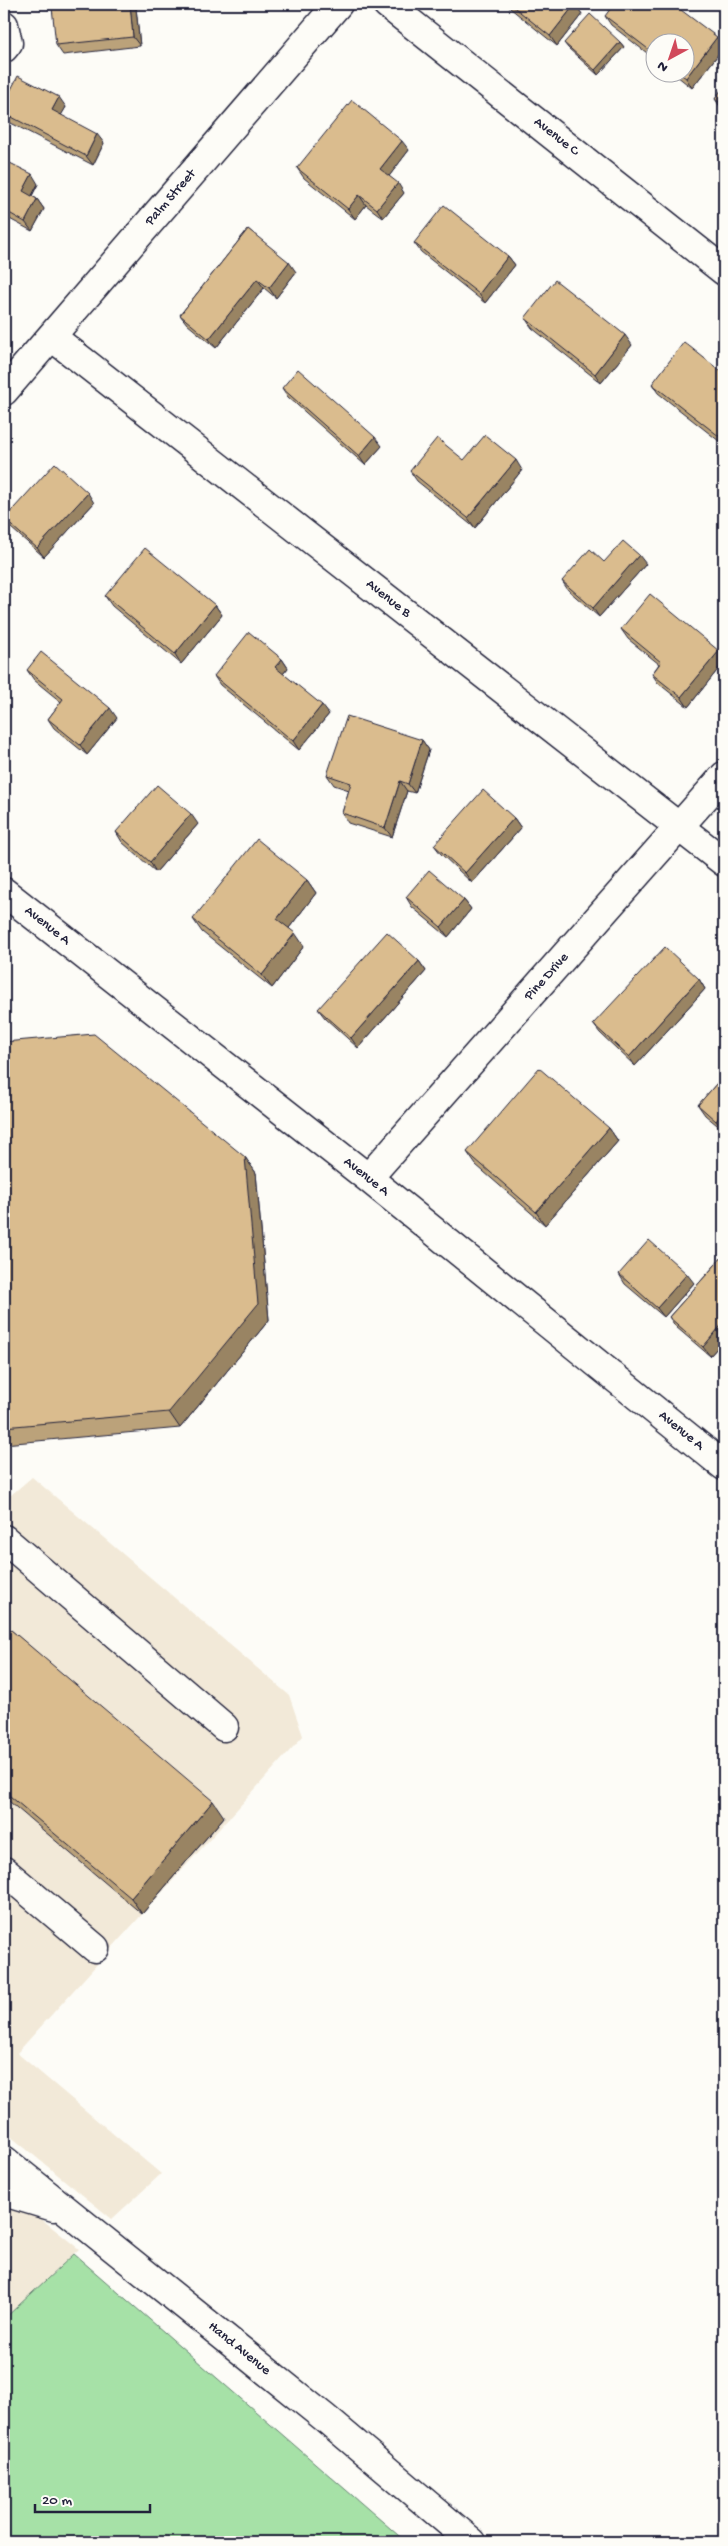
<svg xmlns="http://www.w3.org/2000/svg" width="728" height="2546" viewBox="0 0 728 2546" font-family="'Gochi Hand',sans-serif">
	<rect width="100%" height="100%" fill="#fdfcf7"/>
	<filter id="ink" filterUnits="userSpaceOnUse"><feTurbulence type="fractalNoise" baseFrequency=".02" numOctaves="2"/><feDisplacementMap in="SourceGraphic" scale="10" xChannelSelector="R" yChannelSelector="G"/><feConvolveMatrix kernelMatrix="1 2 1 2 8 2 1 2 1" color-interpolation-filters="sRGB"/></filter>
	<g filter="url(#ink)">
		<!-- built -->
		<path fill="#f2e9d8" d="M 32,1477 L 289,1695 L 303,1736 L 17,2053 L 161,2174 L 112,2219 L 4,2131 L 4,1489 L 11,1495 Z
			M 4,2189 L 79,2249 L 4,2319 Z"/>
		<!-- green -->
		<path fill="#a6e1a7" stroke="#648271" d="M 74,2254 L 406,2542 L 4,2542 L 4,2319 Z"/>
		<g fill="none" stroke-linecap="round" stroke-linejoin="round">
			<!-- minor casing -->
			<g stroke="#22223b" stroke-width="31">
				<path id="minor" d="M 387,4 L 724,271
					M 4,25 L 8,43 L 4,48
					M 52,337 L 724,862
					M 4,391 L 338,4
					M 4,892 L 368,1178 L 724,1466
					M 368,1178 L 724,776
					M 4,1539 L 224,1727
					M 4,1871 L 95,1948
					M 4,2160 L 325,2418 L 472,2542
					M 4,2192 L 54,2207"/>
			</g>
			<!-- minor -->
			<use href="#minor" stroke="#fdfcf7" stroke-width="28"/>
		</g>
		<!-- wall -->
		<path fill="#bba27a" stroke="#22223b" d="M 505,4 L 575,4 L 582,14 L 557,46 Z
			M 136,8 L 140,46 L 63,55 L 56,45 Z
			M 605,16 L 724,47 L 692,88 L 672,72 L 686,72 L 656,42 L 656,60 L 611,25 Z
			M 620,42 L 624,47 L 598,75 L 568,48 L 564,43 Z
			M 724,86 L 724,111 L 721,108 L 715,99 Z
			M 4,103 L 66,107 L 61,115 L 104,143 L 93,165 L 7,121 L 4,117 Z
			M 409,150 L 389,176 L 404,193 L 383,218 L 366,205 L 355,219 L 304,178 L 297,168 Z
			M 4,160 L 38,184 L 32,196 L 37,199 L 44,209 L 32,231 L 4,216 Z
			M 248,229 L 296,272 L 276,298 L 264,288 L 216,348 L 187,324 L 180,315 Z
			M 414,243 L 508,256 L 515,265 L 485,303 L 421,252 Z
			M 525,318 L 632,345 L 601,383 L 532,328 Z
			M 724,374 L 724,445 L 658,393 L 652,384 Z
			M 282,388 L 382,446 L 365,465 L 288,397 Z
			M 522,470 L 475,528 L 417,481 L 410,471 Z
			M 94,503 L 44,557 L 11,528 L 4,519 Z
			M 604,562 L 646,564 L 599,617 L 568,590 L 562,581 Z
			M 105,596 L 215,605 L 222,615 L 181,664 L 112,606 Z
			M 621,629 L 719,651 L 724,658 L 724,662 L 688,707 L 658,683 L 652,674 L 659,664 L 628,639 Z
			M 282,659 L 288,668 L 283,674 L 329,714 L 299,750 L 220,685 L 214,676 Z
			M 27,670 L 117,718 L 87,755 L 54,728 L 48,719 L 61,702 L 34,680 Z
			M 422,740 L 429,750 L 415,793 L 407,791 L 392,837 L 348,823 L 342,813 L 349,790 L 334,785 L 327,775 Z
			M 514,818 L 521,828 L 472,883 L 441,854 L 434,845 Z
			M 198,824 L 156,872 L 122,842 L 116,832 Z
			M 307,880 L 316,893 L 289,928 L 304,946 L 272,988 L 202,932 L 193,919 Z
			M 406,897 L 464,900 L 471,909 L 448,937 L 412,907 Z
			M 419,961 L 426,971 L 358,1048 L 325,1018 L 318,1009 Z
			M 699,979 L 705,989 L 635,1066 L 600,1033 L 593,1024 Z
			M 4,1042 L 245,1157 L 256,1173 L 269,1320 L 180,1428 L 4,1444 Z
			M 724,1075 L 724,1128 L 723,1130 L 705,1115 L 698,1105 Z
			M 609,1128 L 618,1141 L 545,1225 L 476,1165 L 467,1152 Z
			M 724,1255 L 724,1340 L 710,1356 L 676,1327 L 669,1317 Z
			M 619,1274 L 694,1283 L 664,1317 L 625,1284 Z
			M 4,1624 L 224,1817 L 142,1914 L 4,1797 Z"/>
		<!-- shaded-wall -->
		<path fill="#998463" stroke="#22223b" d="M 130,4 L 133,4 L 136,8 L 140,46 L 133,37 Z
			M 575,4 L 582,14 L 557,46 L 550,36 Z
			M 717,37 L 724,47 L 692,88 L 686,78 Z
			M 620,42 L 624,47 L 598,75 L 595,70 Z
			M 59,97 L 66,107 L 59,119 L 52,110 Z
			M 97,134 L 104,143 L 93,165 L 86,156 Z
			M 402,141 L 409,150 L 387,179 L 380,169 Z
			M 32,174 L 38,184 L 29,201 L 23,191 Z
			M 398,183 L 404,193 L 383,218 L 377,209 Z
			M 359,195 L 366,205 L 355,219 L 348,209 Z
			M 37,199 L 44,209 L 32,231 L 25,222 Z
			M 508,256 L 515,265 L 485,303 L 479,294 Z
			M 289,262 L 296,272 L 276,298 L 269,288 Z
			M 257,279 L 264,288 L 216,348 L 209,339 Z
			M 625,335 L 632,345 L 601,383 L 595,374 Z
			M 375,437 L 382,446 L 365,465 L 359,456 Z
			M 516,460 L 522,470 L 475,528 L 468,518 Z
			M 88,493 L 94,503 L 44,557 L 37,548 Z
			M 639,555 L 646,564 L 599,617 L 593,608 Z
			M 215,605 L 222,615 L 181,664 L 175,654 Z
			M 719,651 L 724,658 L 724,662 L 688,707 L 681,697 Z
			M 282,659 L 288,668 L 281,676 L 275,667 Z
			M 322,705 L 329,714 L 299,750 L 293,741 Z
			M 110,708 L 117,718 L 87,755 L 80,745 Z
			M 422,740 L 429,750 L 415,793 L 408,784 Z
			M 400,781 L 407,791 L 392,837 L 385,828 Z
			M 191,814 L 198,824 L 156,872 L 150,862 Z
			M 514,818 L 521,828 L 472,883 L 465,873 Z
			M 307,880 L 316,893 L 286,932 L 277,919 Z
			M 464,900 L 471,909 L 448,937 L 441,927 Z
			M 295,933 L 304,946 L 272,988 L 262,975 Z
			M 419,961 L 426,971 L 358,1048 L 351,1038 Z
			M 699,979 L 705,989 L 635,1066 L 629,1057 Z
			M 724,1111 L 724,1128 L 723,1130 L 716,1121 Z
			M 609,1128 L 618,1141 L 545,1225 L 536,1212 Z
			M 245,1157 L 256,1173 L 269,1320 L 180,1428 L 169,1412 Z
			M 687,1274 L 694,1283 L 664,1317 L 657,1308 Z
			M 724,1322 L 724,1340 L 710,1356 L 703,1347 Z
			M 213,1801 L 224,1817 L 142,1914 L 131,1898 Z"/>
		<!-- building -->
		<path fill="#dabc8e" stroke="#22223b" d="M 84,4 L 130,4 L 133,37 L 56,45 L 52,7 Z
			M 510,4 L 575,4 L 550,36 Z
			M 614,4 L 673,4 L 717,37 L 686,78 L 678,72 L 686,72 L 686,42 L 656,42 L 656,55 L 605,16 Z
			M 590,14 L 620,42 L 595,70 L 564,43 Z
			M 18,76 L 59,97 L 52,110 L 97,134 L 86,156 L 4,113 L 4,103 Z
			M 724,86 L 724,106 L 715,99 Z
			M 352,100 L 402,141 L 380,169 L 398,183 L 377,209 L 359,195 L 348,209 L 297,168 Z
			M 4,160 L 32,174 L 23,191 L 37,199 L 25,222 L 4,210 Z
			M 444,205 L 508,256 L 479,294 L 414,243 Z
			M 248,229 L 289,262 L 269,288 L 257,279 L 209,339 L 180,315 Z
			M 555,280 L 625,335 L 595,374 L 525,318 Z
			M 684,342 L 724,374 L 724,440 L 652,384 Z
			M 298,369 L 375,437 L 359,456 L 282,388 Z
			M 485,435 L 516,460 L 468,518 L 410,471 L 437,438 L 464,460 Z
			M 55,463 L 88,493 L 37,548 L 4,519 Z
			M 623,541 L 639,555 L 593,608 L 562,581 L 590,549 L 604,562 Z
			M 145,548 L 215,605 L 175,654 L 105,596 Z
			M 650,594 L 719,651 L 681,697 L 652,674 L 661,662 L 621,629 Z
			M 249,632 L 282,659 L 275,667 L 322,705 L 293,741 L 214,676 Z
			M 41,652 L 110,708 L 80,745 L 48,719 L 63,699 L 27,670 Z
			M 347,716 L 422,740 L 408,784 L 400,781 L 385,828 L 342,813 L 351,783 L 327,775 Z
			M 157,785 L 191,814 L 150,862 L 116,832 Z
			M 483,790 L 514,818 L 465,873 L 434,845 Z
			M 257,839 L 307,880 L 277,919 L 295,933 L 262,975 L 193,919 Z
			M 429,870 L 464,900 L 441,927 L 406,897 Z
			M 387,932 L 419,961 L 351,1038 L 318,1009 Z
			M 665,947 L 699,979 L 629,1057 L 593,1024 Z
			M 94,1034 L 245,1157 L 258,1304 L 169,1412 L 4,1427 L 4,1042 Z
			M 539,1068 L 609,1128 L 536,1212 L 467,1152 Z
			M 724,1075 L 724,1111 L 716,1121 L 698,1105 Z
			M 649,1240 L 687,1274 L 657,1308 L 619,1274 Z
			M 724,1255 L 724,1322 L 703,1347 L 669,1317 Z
			M 4,1624 L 213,1801 L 131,1898 L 4,1791 Z"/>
	</g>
	<g text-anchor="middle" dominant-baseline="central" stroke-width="4" stroke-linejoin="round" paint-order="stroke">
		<!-- street labels -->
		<g font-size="14" fill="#22223b" stroke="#fdfcf7">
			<text transform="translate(556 137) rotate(38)">Avenue C</text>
			<text transform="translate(171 198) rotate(-49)">Palm Street</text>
			<text transform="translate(388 599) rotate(38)">Avenue B</text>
			<text transform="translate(47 926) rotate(38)">Avenue A</text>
			<text transform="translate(547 977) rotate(-48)">Pine Drive</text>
			<text transform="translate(366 1177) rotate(38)">Avenue A</text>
			<text transform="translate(681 1431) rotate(39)">Avenue A</text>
			<text transform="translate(239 2349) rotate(39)">Hand Avenue</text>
		</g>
	</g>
	<!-- margin -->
	<rect width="728" height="2546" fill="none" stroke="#fdfcf7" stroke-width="20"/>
	<rect x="10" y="10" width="708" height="2526" fill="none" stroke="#22223b" stroke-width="2" filter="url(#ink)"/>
	<!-- north arrow -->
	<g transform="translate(670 58) rotate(220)"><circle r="24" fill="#fdfcf7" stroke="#a5a5ac"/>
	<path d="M0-4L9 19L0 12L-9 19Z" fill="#d1495b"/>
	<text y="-8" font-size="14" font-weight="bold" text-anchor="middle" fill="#22223b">N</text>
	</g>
	<!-- scale -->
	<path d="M35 2504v8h115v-8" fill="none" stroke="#22223b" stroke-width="2.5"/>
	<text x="42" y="2504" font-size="15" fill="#22223b" stroke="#fdfcf7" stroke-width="4" paint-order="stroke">20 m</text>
</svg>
